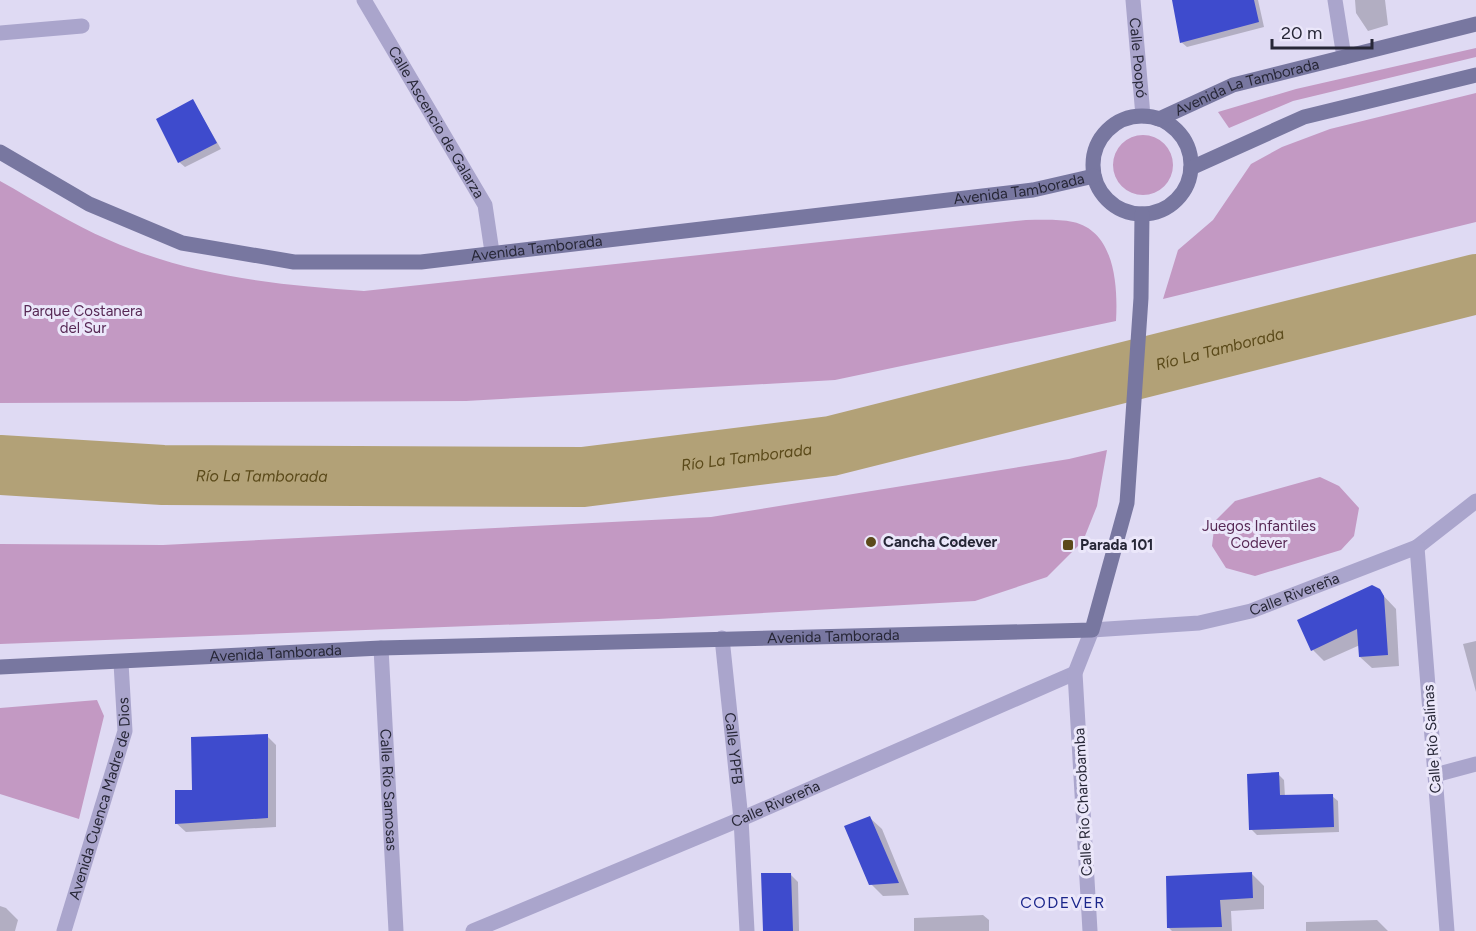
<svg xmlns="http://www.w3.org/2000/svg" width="1476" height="931" viewBox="0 0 1476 931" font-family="Figtree,sans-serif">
	<rect width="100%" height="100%" fill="#dfdaf3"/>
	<!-- green -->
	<path fill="#c399c3" d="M 1476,48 L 1476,57 L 1293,101 L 1229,128 L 1218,112 L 1296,89 Z
		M 1476,93 L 1476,222 L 1163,299 L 1178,250 L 1213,220 L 1251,164 L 1282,147 L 1330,129 Z
		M1113 165a30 30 0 1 1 60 0a30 30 0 1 1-60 0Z
		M 0,181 C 36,201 71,224 109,240 C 190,276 277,285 364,291 L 1026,220 C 1041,220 1059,219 1073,222 C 1115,231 1118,286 1116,321 L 835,380 L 466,401 L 0,403 Z
		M 1107,450 L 1097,506 L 1083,541 L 1047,577 L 975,601 L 658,619 L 0,644 L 0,544 L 163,545 L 711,517 L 1069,459 Z
		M 1320,477 L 1339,486 L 1359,508 L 1354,536 L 1341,550 L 1255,576 L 1226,568 L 1212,546 L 1215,521 L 1235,501 Z
		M 97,700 L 104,716 L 79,819 L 0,794 L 0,708 Z"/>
	<!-- shadow -->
	<path fill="#0003" d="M 1174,0 L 1258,0 L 1264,27 L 1187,47 L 1181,42 Z
		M 1355,0 L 1385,0 L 1388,25 L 1368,31 L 1356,13 Z
		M 193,101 L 221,149 L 185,167 L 179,162 Z
		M 1379,591 L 1396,609 L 1399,666 L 1372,668 L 1360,657 L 1360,645 L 1324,661 L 1313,650 Z
		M 1476,641 L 1476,692 L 1463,644 Z
		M 267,736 L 276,745 L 276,827 L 186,832 L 176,823 L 193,791 Z
		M 1278,774 L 1284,780 L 1285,797 L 1332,796 L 1338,801 L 1339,832 L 1257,835 L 1251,829 Z
		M 870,818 L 882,829 L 909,895 L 883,896 L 871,884 Z
		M 790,874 L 798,882 L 799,931 L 764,931 Z
		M 1252,874 L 1264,886 L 1264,909 L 1231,911 L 1232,931 L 1172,931 L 1168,927 Z
		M 0,906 L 6,908 L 18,920 L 15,931 L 0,931 Z
		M 983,915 L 989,920 L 989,931 L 914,931 L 914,918 Z
		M 1377,920 L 1388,931 L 1306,931 L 1306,922 Z"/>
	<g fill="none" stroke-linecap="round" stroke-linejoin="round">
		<!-- river -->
		<path stroke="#b2a177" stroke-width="60" id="s1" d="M 0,465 L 163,475 L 583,477 L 831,446 L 1476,284"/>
	</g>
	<!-- building -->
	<path fill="#3e4bcd" d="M 1172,0 L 1254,0 L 1259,22 L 1180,43 Z
		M 193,99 L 217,143 L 178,163 L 156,119 Z
		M 1372,585 L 1380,589 L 1384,596 L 1388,655 L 1359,657 L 1357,629 L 1311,651 L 1297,620 Z
		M 268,734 L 268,818 L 175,824 L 175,790 L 192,790 L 191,737 Z
		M 1279,772 L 1280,795 L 1333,794 L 1334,827 L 1249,830 L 1247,774 Z
		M 870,816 L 899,883 L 869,885 L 844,826 Z
		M 1252,872 L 1253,898 L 1220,900 L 1222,927 L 1167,928 L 1166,876 Z
		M 761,873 L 791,873 L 793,931 L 763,931 Z"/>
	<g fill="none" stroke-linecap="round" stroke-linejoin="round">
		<!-- service -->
		<g stroke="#aaa5cc" stroke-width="15">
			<path id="s2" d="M 364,0 L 485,205 L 492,252"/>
			<path d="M 1335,0 L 1344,57"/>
		</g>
		<!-- minor -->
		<g stroke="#aaa5cc" stroke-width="15">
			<path id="s3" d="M 1133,0 L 1143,116"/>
			<path d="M 0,33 L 82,26"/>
			<path d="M 1417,547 L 1476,501"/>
			<path id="s4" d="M 722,638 L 741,819 L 747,931"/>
			<path id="s5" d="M 381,648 L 396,931"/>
			<path d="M 1435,775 L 1447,931"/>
			<path id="s6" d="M 64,931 L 125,731 L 121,663"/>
			<path id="s7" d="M 473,931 L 741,819 L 1075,673"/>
			<path d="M 1090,931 L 1075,673 L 1092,630"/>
		</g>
		<!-- tertiary -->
		<path stroke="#aaa5cc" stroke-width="15" id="s8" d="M 1092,630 L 1199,623 L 1251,611 L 1417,547 L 1435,775 L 1476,764"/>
		<!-- secondary -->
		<g stroke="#7877a0" stroke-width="15">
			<circle cx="1142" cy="165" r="49"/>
			<path id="s9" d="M 1159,119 L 1233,85 L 1476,24"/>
			<path id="s10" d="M 0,152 L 89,204 L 182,243 L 294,262 L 421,262 L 1033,190 L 1094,176"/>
			<path d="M 1191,168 L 1304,117 L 1476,75"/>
			<path id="s11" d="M 0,667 L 381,648 L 1092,630 L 1127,503 L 1141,298 L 1142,214"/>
		</g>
	</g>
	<!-- markers -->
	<g fill="#5b4a1a" stroke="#ebe7fa" stroke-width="2">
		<circle cx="871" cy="542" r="6"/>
		<rect x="1062" y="539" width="12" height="12" rx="3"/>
	</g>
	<g text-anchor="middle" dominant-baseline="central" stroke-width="6" stroke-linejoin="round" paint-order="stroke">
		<!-- street labels -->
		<g font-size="15" fill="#272737" stroke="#ebe7fa">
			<text stroke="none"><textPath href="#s3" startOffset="58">Calle Poopó</textPath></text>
			<text stroke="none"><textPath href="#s9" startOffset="94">Avenida La Tamborada</textPath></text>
			<text stroke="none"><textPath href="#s2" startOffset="142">Calle Ascencio de Galarza</textPath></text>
			<text stroke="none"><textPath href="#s10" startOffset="1047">Avenida Tamborada</textPath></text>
			<text stroke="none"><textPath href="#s10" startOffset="561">Avenida Tamborada</textPath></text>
			<text stroke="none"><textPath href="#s8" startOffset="207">Calle Rivereña</textPath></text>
			<text stroke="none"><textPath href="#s11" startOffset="834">Avenida Tamborada</textPath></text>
			<text stroke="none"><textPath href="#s11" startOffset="276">Avenida Tamborada</textPath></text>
			<text transform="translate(1432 739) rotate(-94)">Calle Río Salinas</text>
			<text stroke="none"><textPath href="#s4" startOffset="111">Calle YPFB</textPath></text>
			<text stroke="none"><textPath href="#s5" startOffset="142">Calle Río Samosas</textPath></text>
			<text stroke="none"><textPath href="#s6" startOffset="138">Avenida Cuenca Madre de Dios</textPath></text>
			<text transform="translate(1083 802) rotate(-93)">Calle Río Charobamba</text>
			<text stroke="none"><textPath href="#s7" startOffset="328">Calle Rivereña</textPath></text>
		</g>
		<!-- park labels -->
		<g font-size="15" fill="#572955" stroke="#ebe7fa">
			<text x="83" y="311">Parque Costanera<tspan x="83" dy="17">del Sur</tspan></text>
			<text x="1259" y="526">Juegos Infantiles<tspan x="1259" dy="17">Codever</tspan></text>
		</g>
		<!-- poi labels -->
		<g font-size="15" font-weight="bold" fill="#272737" stroke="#ebe7fa" text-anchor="start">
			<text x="883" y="542">Cancha Codever</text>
			<text x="1080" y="545">Parada 101</text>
		</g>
		<!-- water labels -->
		<g font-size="16" font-style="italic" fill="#5b4a1a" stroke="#ebe7fa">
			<text stroke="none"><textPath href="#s1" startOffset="1234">Río La Tamborada</textPath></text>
			<text stroke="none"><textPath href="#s1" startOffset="748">Río La Tamborada</textPath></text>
			<text stroke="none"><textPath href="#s1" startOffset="262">Río La Tamborada</textPath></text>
		</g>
		<!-- neighbourhood labels -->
		<g font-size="16" letter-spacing="1.5" fill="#1b268b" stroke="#ebe7fa">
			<text x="1063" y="902">CODEVER</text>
		</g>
	</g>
	<!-- scale -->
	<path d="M1272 39v9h100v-9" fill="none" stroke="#272737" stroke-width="3"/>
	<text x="1281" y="39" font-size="18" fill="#272737" stroke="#ebe7fa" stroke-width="4.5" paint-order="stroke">20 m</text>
</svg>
